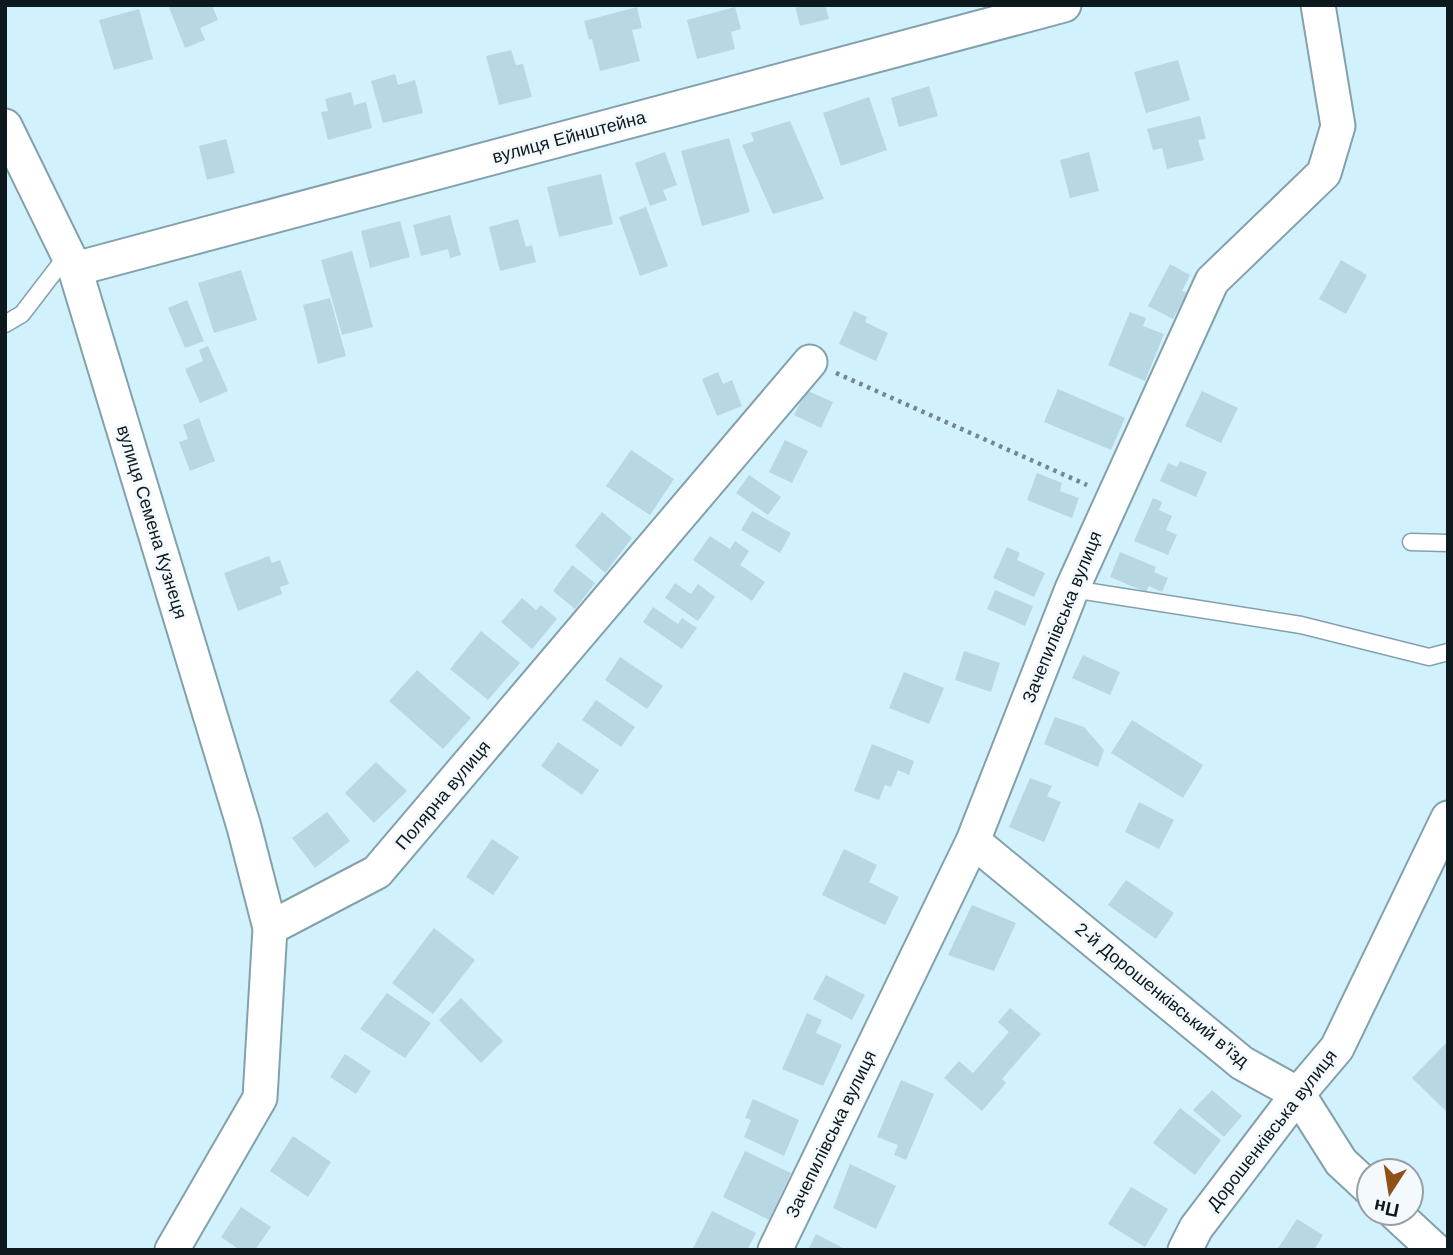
<svg xmlns="http://www.w3.org/2000/svg" width="1453" height="1255" viewBox="0 0 1453 1255" font-family="Arial,sans-serif">
	<rect width="100%" height="100%" fill="#d1f1fd"/>
	<!-- building -->
	<path fill="#b7d7e3" d="M 168,5 L 212,5 L 218,20 L 200,28 L 205,40 L 185,48 Z
		M 795,5 L 825,5 L 829,19 L 800,26 Z
		M 637,7 L 642,28 L 632,30 L 640,61 L 600,71 L 592,39 L 589,40 L 584,21 Z
		M 735,7 L 741,29 L 731,32 L 735,49 L 697,59 L 687,20 Z
		M 139,9 L 153,59 L 114,70 L 99,20 Z
		M 511,50 L 516,65 L 523,64 L 532,97 L 499,105 L 486,56 Z
		M 1178,60 L 1190,100 L 1146,113 L 1134,72 Z
		M 395,74 L 398,85 L 415,80 L 423,113 L 383,123 L 371,81 Z
		M 929,86 L 938,116 L 899,127 L 891,98 Z
		M 351,92 L 354,105 L 366,102 L 372,128 L 328,140 L 321,112 L 328,111 L 325,99 Z
		M 869,97 L 887,150 L 841,166 L 823,113 Z
		M 1200,116 L 1206,139 L 1198,140 L 1204,160 L 1167,169 L 1162,148 L 1153,150 L 1147,129 Z
		M 790,121 L 824,199 L 773,214 L 742,145 L 754,141 L 751,133 Z
		M 729,138 L 750,212 L 702,226 L 681,151 Z
		M 226,139 L 235,173 L 207,180 L 199,146 Z
		M 665,152 L 677,185 L 663,190 L 667,200 L 650,206 L 635,163 Z
		M 1089,152 L 1099,191 L 1070,198 L 1060,160 Z
		M 601,174 L 613,224 L 559,237 L 547,187 Z
		M 646,207 L 668,266 L 640,276 L 619,217 Z
		M 450,215 L 461,255 L 450,258 L 448,249 L 421,256 L 413,225 Z
		M 518,219 L 526,247 L 532,245 L 536,262 L 500,271 L 489,227 Z
		M 400,221 L 410,257 L 370,268 L 361,231 Z
		M 352,251 L 373,327 L 342,335 L 321,260 Z
		M 1341,260 L 1367,275 L 1346,314 L 1319,299 Z
		M 1170,264 L 1190,275 L 1182,291 L 1187,293 L 1173,319 L 1148,306 Z
		M 241,270 L 257,320 L 214,333 L 198,283 Z
		M 330,298 L 346,356 L 318,364 L 303,305 Z
		M 187,300 L 204,341 L 185,348 L 168,308 Z
		M 854,311 L 867,317 L 865,322 L 888,333 L 876,361 L 839,344 Z
		M 1130,312 L 1146,318 L 1143,326 L 1164,334 L 1145,381 L 1108,365 Z
		M 208,346 L 228,391 L 200,403 L 185,369 L 203,361 L 199,350 Z
		M 718,372 L 723,384 L 732,380 L 742,406 L 717,416 L 702,379 Z
		M 1058,389 L 1125,418 L 1111,450 L 1044,422 Z
		M 806,390 L 833,402 L 821,428 L 794,415 Z
		M 1202,391 L 1238,408 L 1221,443 L 1185,426 Z
		M 199,418 L 215,461 L 190,471 L 179,442 L 188,439 L 183,425 Z
		M 785,440 L 808,451 L 792,483 L 769,472 Z
		M 631,450 L 674,479 L 650,515 L 606,486 Z
		M 1180,461 L 1207,472 L 1196,497 L 1160,481 L 1168,463 L 1177,467 Z
		M 1037,473 L 1062,483 L 1060,491 L 1079,498 L 1072,518 L 1027,500 Z
		M 749,475 L 781,497 L 768,515 L 736,493 Z
		M 1153,498 L 1162,502 L 1159,510 L 1172,516 L 1166,530 L 1177,535 L 1168,555 L 1134,541 Z
		M 752,511 L 791,533 L 780,553 L 741,530 Z
		M 602,512 L 632,538 L 605,573 L 575,546 Z
		M 710,536 L 730,549 L 735,541 L 749,551 L 740,565 L 765,582 L 752,601 L 693,560 Z
		M 1007,547 L 1020,553 L 1017,560 L 1045,573 L 1034,597 L 993,578 Z
		M 1120,552 L 1156,567 L 1154,572 L 1168,578 L 1162,592 L 1149,586 L 1146,592 L 1110,577 Z
		M 269,556 L 272,563 L 280,560 L 289,584 L 280,587 L 282,594 L 238,611 L 224,573 Z
		M 572,565 L 595,583 L 575,609 L 553,591 Z
		M 675,583 L 691,594 L 698,584 L 715,597 L 698,621 L 665,598 Z
		M 995,590 L 1033,606 L 1025,626 L 987,609 Z
		M 522,598 L 536,610 L 541,605 L 557,619 L 532,649 L 501,622 Z
		M 653,607 L 678,624 L 682,618 L 697,628 L 682,649 L 643,622 Z
		M 481,631 L 520,663 L 488,700 L 450,669 Z
		M 964,651 L 1000,663 L 991,692 L 955,680 Z
		M 1083,655 L 1120,672 L 1110,695 L 1072,678 Z
		M 620,657 L 663,686 L 647,709 L 605,680 Z
		M 417,670 L 471,718 L 443,749 L 389,701 Z
		M 904,672 L 944,688 L 929,724 L 889,708 Z
		M 596,700 L 635,727 L 621,747 L 582,720 Z
		M 1055,717 L 1084,727 L 1104,750 L 1098,767 L 1044,744 Z
		M 1132,720 L 1203,765 L 1183,798 L 1111,753 Z
		M 558,742 L 599,770 L 582,795 L 541,766 Z
		M 872,744 L 914,761 L 909,775 L 898,770 L 891,787 L 885,785 L 879,800 L 854,791 Z
		M 376,762 L 407,791 L 374,823 L 345,793 Z
		M 1030,778 L 1052,786 L 1047,796 L 1061,802 L 1044,842 L 1009,827 Z
		M 1139,802 L 1174,820 L 1159,849 L 1125,832 Z
		M 327,812 L 350,841 L 315,868 L 292,838 Z
		M 492,839 L 519,857 L 493,895 L 466,877 Z
		M 844,849 L 877,865 L 869,882 L 899,897 L 885,925 L 822,895 Z
		M 1126,880 L 1174,913 L 1156,939 L 1108,905 Z
		M 972,905 L 1016,923 L 994,971 L 948,955 Z
		M 434,928 L 475,960 L 433,1014 L 392,983 Z
		M 826,975 L 865,995 L 852,1020 L 813,999 Z
		M 387,993 L 431,1023 L 405,1058 L 360,1029 Z
		M 461,998 L 503,1041 L 481,1063 L 439,1020 Z
		M 1010,1008 L 1041,1034 L 1002,1079 L 1006,1083 L 982,1111 L 944,1078 L 959,1061 L 973,1073 L 1009,1032 L 998,1022 Z
		M 807,1013 L 822,1020 L 816,1033 L 842,1045 L 823,1086 L 782,1069 Z
		M 1448,1041 L 1448,1113 L 1412,1078 Z
		M 345,1054 L 371,1071 L 356,1094 L 330,1077 Z
		M 901,1080 L 934,1094 L 906,1160 L 894,1155 L 898,1145 L 877,1137 Z
		M 1212,1090 L 1242,1116 L 1224,1137 L 1193,1110 Z
		M 753,1099 L 799,1120 L 784,1156 L 744,1137 L 751,1120 L 745,1118 Z
		M 1180,1108 L 1221,1140 L 1195,1175 L 1153,1143 Z
		M 293,1136 L 331,1162 L 308,1197 L 270,1171 Z
		M 745,1151 L 791,1173 L 769,1220 L 723,1197 Z
		M 850,1164 L 896,1186 L 876,1229 L 833,1208 Z
		M 1131,1187 L 1168,1209 L 1145,1247 L 1108,1224 Z
		M 241,1207 L 271,1227 L 255,1250 L 240,1250 L 221,1237 Z
		M 712,1211 L 756,1233 L 747,1250 L 692,1250 Z
		M 1297,1219 L 1323,1235 L 1314,1250 L 1277,1250 Z
		M 816,1234 L 847,1250 L 808,1250 Z"/>
	<g fill="none" stroke-linecap="round" stroke-linejoin="round">
		<!-- lane casing -->
		<g stroke="#83a1ac" stroke-width="19">
			<path id="lane" d="M 5,324 L 22,314 L 68,254
				M 1411,542 L 1448,543
				M 1072,589 L 1301,625 L 1429,657 L 1448,652"/>
		</g>
		<!-- street casing -->
		<g stroke="#83a1ac" stroke-width="37">
			<path id="street" d="M 5,126 L 75,269 L 244,827 L 270,928 L 260,1098 L 172,1250
				M 75,269 L 1064,5
				M 973,841 L 1242,1063 L 1298,1094 L 1341,1162 L 1369,1188
				M 270,928 L 377,872 L 810,362
				M 1395,1213 L 1435,1250
				M 775,1250 L 973,841 L 1072,589 L 1212,281 L 1324,173 L 1338,126 L 1318,5
				M 1185,1250 L 1196,1228 L 1298,1094 L 1337,1048 L 1448,818"/>
		</g>
		<!-- path -->
		<path stroke="#71878f" stroke-width="4.5" stroke-dasharray="3.5 5" stroke-linecap="butt" d="M 836,373 L 1087,485"/>
		<!-- lane -->
		<use href="#lane" stroke="#fff" stroke-width="16"/>
		<!-- street -->
		<use href="#street" stroke="#fff" stroke-width="33"/>
	</g>
	<g text-anchor="middle" dominant-baseline="central" stroke-width="6" stroke-linejoin="round" paint-order="stroke">
		<!-- street labels -->
		<g font-size="18" fill="#0d191d" stroke="#f3f9fc">
			<text transform="translate(569 137) rotate(-15)">вулиця Ейнштейна</text>
			<text transform="translate(152 522) rotate(73)">вулиця Семена Кузнеця</text>
			<text transform="translate(1062 617) rotate(-68)">Зачепилівська вулиця</text>
			<text transform="translate(443 795) rotate(-50)">Полярна вулиця</text>
			<text transform="translate(1162 995) rotate(39)">2-й Дорошенківський в’їзд</text>
			<text transform="translate(1272 1130) rotate(-52)">Дорошенківська вулиця</text>
			<text transform="translate(831 1134) rotate(-64)">Зачепилівська вулиця</text>
		</g>
	</g>
	<!-- border -->
	<rect width="1453" height="1255" fill="none" stroke="#0d191d" stroke-width="14"/>
	<!-- north arrow -->
	<g transform="translate(1390 1192) rotate(192)"><circle r="33" fill="#f3f9fc" stroke="#979fa3" stroke-width="2"/>
	<path d="M0-5L12 26L0 18L-12 26Z" fill="#8f5115"/>
	<text y="-10" font-size="19" font-weight="bold" text-anchor="middle" fill="#0d191d">Пн</text>
	</g>
</svg>
